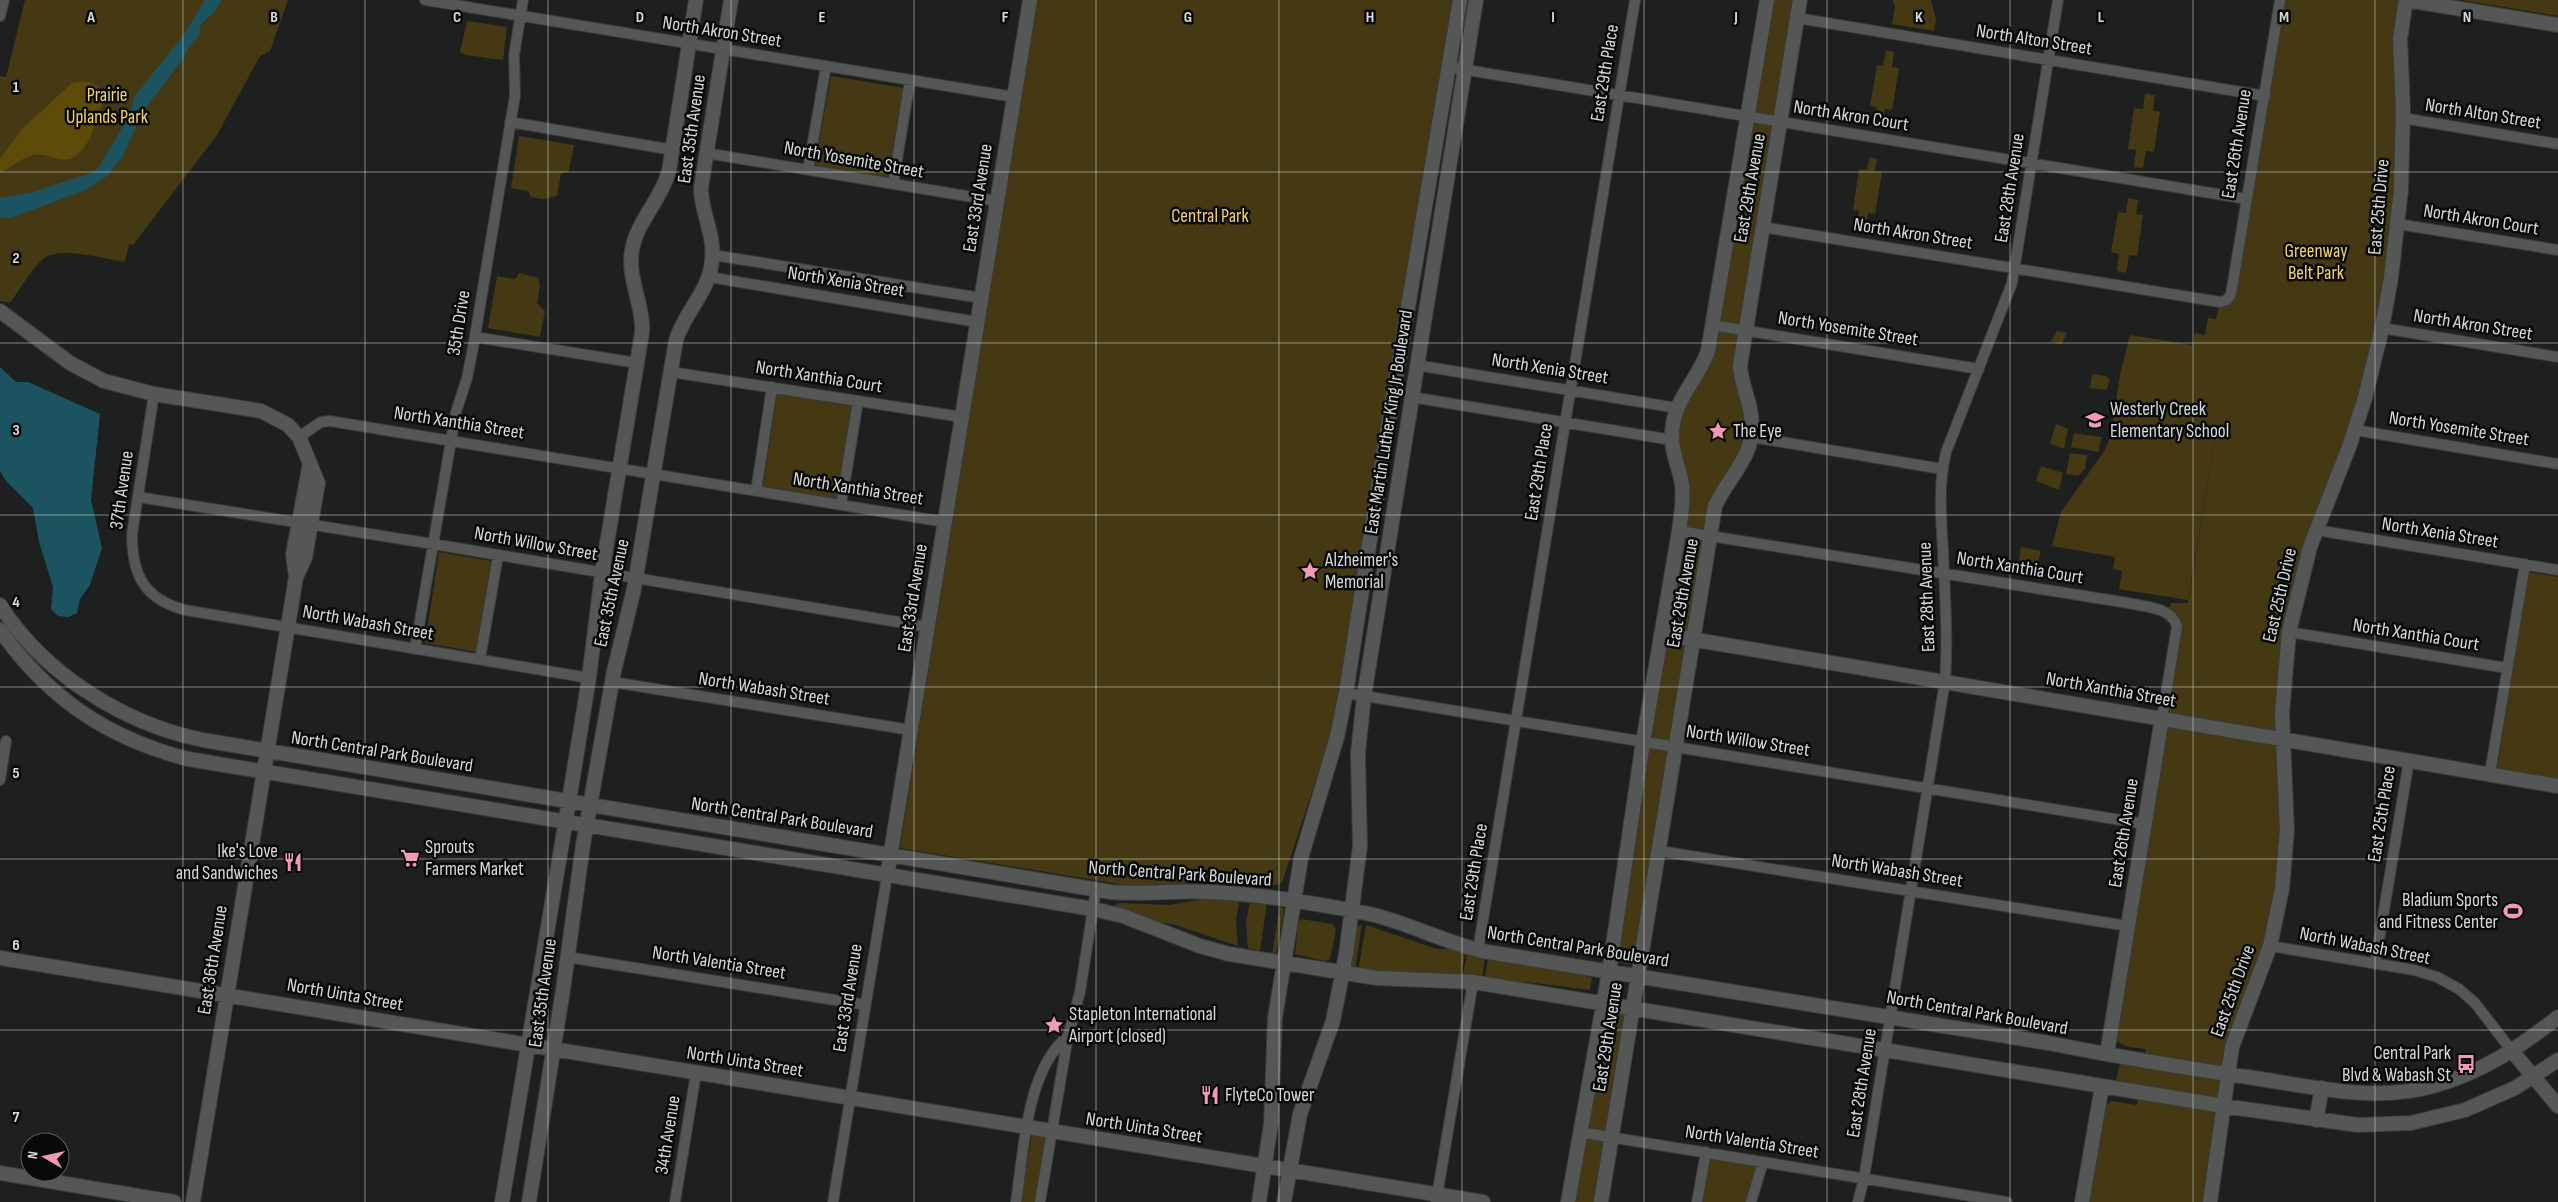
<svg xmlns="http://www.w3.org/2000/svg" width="2558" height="1202" viewBox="0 0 2558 1202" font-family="'Sofia Sans Condensed',sans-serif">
	<rect width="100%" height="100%" fill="#1d201e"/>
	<!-- green -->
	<path fill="#453914" d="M 25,0 L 288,0 L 270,51 L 260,56 L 217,135 L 133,245 L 129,244 L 125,262 C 105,259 59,245 43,259 C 30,271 20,289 10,303 L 0,301 L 0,76 L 6,77 Z
		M 1036,0 L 1454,0 L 1332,731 L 1282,883 L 1272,886 L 1216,882 L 1131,886 L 900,848 Z
		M 1767,0 L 1800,0 L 1742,352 L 1752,427 L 1722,491 L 1639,939 L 1634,957 L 1629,965 L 1619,962 L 1618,954 L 1679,531 L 1672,440 L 1700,369 Z
		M 1892,0 L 1931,0 L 1936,19 L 1934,31 L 1892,24 L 1895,6 Z
		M 2280,0 L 2406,0 L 2403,109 L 2382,328 L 2293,610 L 2282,889 L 2235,1037 L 2210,1202 L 2087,1202 L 2105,1106 L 2112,1101 L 2137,1105 L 2140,1087 L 2116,1080 L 2120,1063 L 2143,1068 L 2146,1049 L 2128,1047 L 2110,1038 L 2177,627 L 2167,612 L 2171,603 L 2188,603 L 2233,330 L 2188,600 L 2119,589 L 2122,571 L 2113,569 L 2115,557 L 2052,546 L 2061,512 L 2105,450 L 2111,435 L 2120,375 L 2130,335 L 2193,345 L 2195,333 L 2205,335 L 2208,318 L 2216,319 L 2220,303 L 2227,300 Z
		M 2461,0 L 2558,0 L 2558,16 Z
		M 467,21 L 507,27 L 503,60 L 466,55 L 460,52 Z
		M 1886,50 L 1894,52 L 1892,67 L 1899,68 L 1892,110 L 1885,109 L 1882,124 L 1874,122 L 1877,107 L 1870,106 L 1877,65 L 1883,66 Z
		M 831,76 L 903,88 L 888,178 L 815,165 Z
		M 2145,94 L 2155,95 L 2153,111 L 2160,112 L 2154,152 L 2146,151 L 2143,168 L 2134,167 L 2136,150 L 2128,149 L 2134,108 L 2143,109 Z
		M 519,136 L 574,145 L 569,171 L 561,174 L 557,196 L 542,199 L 531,197 L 528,191 L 511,188 Z
		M 1869,157 L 1877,159 L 1875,171 L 1882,172 L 1875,214 L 1868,213 L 1865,229 L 1856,227 L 1859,211 L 1853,210 L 1859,169 L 1867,170 Z
		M 2128,198 L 2138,200 L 2136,214 L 2143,215 L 2137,256 L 2129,255 L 2126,273 L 2117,271 L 2119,254 L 2111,252 L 2118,212 L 2126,213 Z
		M 519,273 L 538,278 L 540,285 L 537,303 L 545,311 L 540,337 L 488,328 L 497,276 L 515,279 Z
		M 2057,331 L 2067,333 L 2061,345 L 2051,341 Z
		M 2092,374 L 2106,376 L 2110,380 L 2106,390 L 2090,388 Z
		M 777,394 L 852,406 L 837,499 L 763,486 Z
		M 2056,424 L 2068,429 L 2064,449 L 2050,443 Z
		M 2074,433 L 2101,437 L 2099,452 L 2071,447 Z
		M 2070,453 L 2087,455 L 2085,469 L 2078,476 L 2066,474 Z
		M 2041,466 L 2063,473 L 2059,490 L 2036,481 Z
		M 2021,547 L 2041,551 L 2038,563 L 2019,560 Z
		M 439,552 L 491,561 L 477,652 L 425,643 Z
		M 2528,572 L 2558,577 L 2558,779 L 2497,768 Z
		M 1210,898 L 1239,900 L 1236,922 L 1238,946 L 1173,924 L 1160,923 L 1110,908 L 1119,903 L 1169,905 Z
		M 1250,901 L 1267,903 L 1260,951 L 1248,948 L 1246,923 Z
		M 1280,905 L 1284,909 L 1277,951 L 1272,954 Z
		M 1301,919 L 1333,924 L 1336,930 L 1330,959 L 1325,961 L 1295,954 L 1298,923 Z
		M 1362,924 L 1355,971 L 1351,968 L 1357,927 Z
		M 1366,925 L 1437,949 L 1451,949 L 1465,953 L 1461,976 L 1358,971 Z
		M 1467,953 L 1485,957 L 1482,978 L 1463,976 Z
		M 1488,958 L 1579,973 L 1592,978 L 1590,990 L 1527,982 L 1500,982 L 1485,979 Z
		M 1603,1003 L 1633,1008 L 1601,1202 L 1568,1202 Z
		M 1032,1135 L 1047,1138 L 1036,1202 L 1020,1202 Z
		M 1706,1152 L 1763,1162 L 1751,1202 L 1697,1202 Z"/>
	<!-- forest -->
	<path fill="#5e4b0a" d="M 83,81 L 92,83 L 108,94 C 96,111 96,133 83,149 C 65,172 49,149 30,156 C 20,159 10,168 0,173 L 0,159 L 21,130 L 72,83 Z"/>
	<!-- water -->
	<path fill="#1b5460" d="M 205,0 L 221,0 L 216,10 L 201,24 L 198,37 L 189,47 L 185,56 L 142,113 L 123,156 L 107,176 L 86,190 L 10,218 L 0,218 L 0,198 L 33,192 L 91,173 L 99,167 L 122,128 L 124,119 L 132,106 L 134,97 L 184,34 Z
		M 0,367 L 16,382 L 28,382 L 100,414 L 91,500 L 102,548 L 90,585 L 80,599 L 77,613 L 68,617 L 58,616 L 51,609 L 53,587 L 39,542 L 33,508 L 6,481 L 0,471 Z"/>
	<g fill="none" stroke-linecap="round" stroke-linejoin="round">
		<!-- street casing -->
		<g stroke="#393c3a" stroke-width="12">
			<path id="street" d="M 425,0 L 1014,97
				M 0,16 L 4,0
				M 1797,18 L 2265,96
				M 1449,67 L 2247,199
				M 2403,118 L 2558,144
				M 510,122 L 673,150
				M 706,153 L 997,201
				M 808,170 L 826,66
				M 893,184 L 910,80
				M 2398,224 L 2558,250
				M 1762,227 L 2220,302 L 2227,300 L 2231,294 L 2280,0
				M 713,255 L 981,298
				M 709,277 L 977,322
				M 1712,325 L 1979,369
				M 2382,328 L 2558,357
				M 475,337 L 637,363
				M 1416,365 L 1677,408
				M 671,372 L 962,417
				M 154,394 L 132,534 C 132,575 144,599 185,610 L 589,678
				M 1411,397 L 1672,440
				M 2355,430 L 2558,464
				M 299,437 L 321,422 L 330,421 L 945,522
				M 1752,437 L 1942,469
				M 756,491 L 772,387
				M 138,497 L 433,544 L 928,627
				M 841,505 L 858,401
				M 2316,530 L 2558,570
				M 1679,531 L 2128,603 C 2146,607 2171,607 2177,626 L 2162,718
				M 2289,632 L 2507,668
				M 415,649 L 456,412 L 467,378 L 473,348 L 515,96 L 514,55 L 523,0
				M 480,659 L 498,556
				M 612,682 L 911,730
				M 1346,693 L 2145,824
				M 2490,773 L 2525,564
				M 0,780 L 6,741
				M 1660,851 L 2128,926
				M 2270,946 L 2414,970 L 2437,977 L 2459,989 L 2475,1003 L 2512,1051
				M 1478,950 L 1635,0
				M 567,957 L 866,1005
				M 2375,964 L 2409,760
				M 1579,1132 L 2007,1202
				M 675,1202 L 696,1073
				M 833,1202 L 887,876
				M 1016,1202 C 1024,1150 1026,1070 1068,1036
				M 1040,1202 L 1068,1036 L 1080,992 L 1096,889
				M 1436,1202 L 1473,982
				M 1697,1202 L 1706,1152
				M 1751,1202 L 1763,1162
				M 1858,1202 L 1864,1178 L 1945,681 C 1948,638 1945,595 1943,551 C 1941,518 1938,485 1946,452 L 2012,283 L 2058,0"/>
		</g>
		<!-- secondary casing -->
		<g stroke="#393c3a" stroke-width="16">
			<path id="secondary" d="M 2407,0 L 2558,25
				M 0,311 L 70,363 L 104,381 L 154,394 L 261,411 L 288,425 L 299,437 L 318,483 L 305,558 L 296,577
				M 0,605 C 44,674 124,724 203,740 L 1111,892 C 1145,895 1176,890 1210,892 C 1261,894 1314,903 1365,913 C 1407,921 1445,944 1488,952 L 2048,1043 C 2119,1057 2190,1069 2261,1079 C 2317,1088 2377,1102 2433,1086 C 2481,1073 2520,1047 2558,1017
				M 0,630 C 49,699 107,738 188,759 L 1093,909 L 1123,916 L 1200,946 L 1229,954 L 1377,978 L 1473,982 L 2223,1106 L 2358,1125 L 2411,1123 L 2465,1110 L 2515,1088 L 2558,1060
				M 1661,634 L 2558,786
				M 887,876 L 1030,0
				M 0,958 L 1483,1202
				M 2512,1051 L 2558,1106
				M 2107,1054 L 2162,718
				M 2316,1120 L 2322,1088
				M 0,1173 L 174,1202
				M 193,1202 L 296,577 L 293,554 L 310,463
				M 502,1202 L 569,801 L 589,678 L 602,573 L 642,333 C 644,305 627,279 632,250 C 637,221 661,200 669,171 L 696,0
				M 529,1202 L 563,990 L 583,845 L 614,671 L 634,589 L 676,340 C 685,311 710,291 712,260 C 715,234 701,213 701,188 L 731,0
				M 1259,1202 L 1271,1124 L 1275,1018 L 1294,901 L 1301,858 L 1337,737 L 1346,693 L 1386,437 L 1460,0
				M 1284,1202 L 1300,1114 L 1333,1021 L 1346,954 L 1360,846 L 1358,753 L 1364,696 L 1476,0
				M 1568,1202 L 1609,972 L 1643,742 L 1679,531 C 1681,516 1684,500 1682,484 C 1678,462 1669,449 1673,424 C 1677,397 1699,377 1708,351 L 1767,0
				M 1601,1202 L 1715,506 C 1731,472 1757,456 1751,415 C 1749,398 1741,383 1740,366 L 1800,0
				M 2082,1202 L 2102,1086
				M 2210,1202 L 2232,1047 L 2270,946 L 2282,889 L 2287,830 L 2282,714 L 2289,632 L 2310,547 L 2349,447 L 2365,398 L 2382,328 L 2391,278 L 2401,190 L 2403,109 L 2400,39 L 2406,0"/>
		</g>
		<!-- street -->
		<use href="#street" stroke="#545755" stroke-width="10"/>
		<!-- secondary -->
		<use href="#secondary" stroke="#545755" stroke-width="14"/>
	</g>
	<!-- grid -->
	<path fill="none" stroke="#d8dad9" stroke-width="1" stroke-opacity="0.55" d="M 183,0 L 183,1202M 365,0 L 365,1202M 548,0 L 548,1202M 731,0 L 731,1202M 914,0 L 914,1202M 1096,0 L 1096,1202M 1279,0 L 1279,1202M 1462,0 L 1462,1202M 1644,0 L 1644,1202M 1827,0 L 1827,1202M 2010,0 L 2010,1202M 2193,0 L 2193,1202M 2375,0 L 2375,1202M 0,172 L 2558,172M 0,343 L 2558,343M 0,515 L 2558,515M 0,687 L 2558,687M 0,859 L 2558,859M 0,1030 L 2558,1030"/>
	<!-- icons -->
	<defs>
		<g id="school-bare" transform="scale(1.5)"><path d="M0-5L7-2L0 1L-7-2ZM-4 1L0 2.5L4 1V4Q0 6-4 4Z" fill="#f09ab6" stroke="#080909" stroke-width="2.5" paint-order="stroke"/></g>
		<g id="sight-bare" transform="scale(1.5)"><path d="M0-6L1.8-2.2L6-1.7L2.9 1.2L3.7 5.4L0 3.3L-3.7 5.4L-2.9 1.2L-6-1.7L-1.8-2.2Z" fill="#f09ab6" stroke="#080909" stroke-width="2.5" paint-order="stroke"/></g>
		<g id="supermarket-bare" transform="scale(1.5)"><path d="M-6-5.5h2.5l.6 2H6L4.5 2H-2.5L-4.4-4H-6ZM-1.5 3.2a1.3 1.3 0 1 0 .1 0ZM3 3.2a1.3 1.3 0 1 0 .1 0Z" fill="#f09ab6" stroke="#080909" stroke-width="2.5" paint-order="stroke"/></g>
		<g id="restaurant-bare" transform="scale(1.5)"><path d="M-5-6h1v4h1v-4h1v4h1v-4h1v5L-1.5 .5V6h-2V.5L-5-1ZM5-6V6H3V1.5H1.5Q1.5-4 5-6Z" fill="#f09ab6" stroke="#080909" stroke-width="2.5" paint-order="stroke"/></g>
		<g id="stadium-bare" transform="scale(1.5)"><path d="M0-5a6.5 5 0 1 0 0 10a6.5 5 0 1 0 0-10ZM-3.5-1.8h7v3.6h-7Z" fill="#f09ab6" stroke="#080909" stroke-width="2.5" paint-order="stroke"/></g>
		<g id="bus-bare" transform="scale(1.5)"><path d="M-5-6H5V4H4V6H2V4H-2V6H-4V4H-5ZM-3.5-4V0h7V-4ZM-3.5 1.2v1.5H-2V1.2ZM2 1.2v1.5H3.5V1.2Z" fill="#f09ab6" stroke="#080909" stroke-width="2.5" paint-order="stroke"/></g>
	</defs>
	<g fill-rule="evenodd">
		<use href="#school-bare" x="2095" y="420"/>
		<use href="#sight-bare" x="1718" y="431"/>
		<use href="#sight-bare" x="1310" y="571"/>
		<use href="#supermarket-bare" x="410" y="858"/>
		<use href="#restaurant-bare" x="293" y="862"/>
		<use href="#stadium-bare" x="2513" y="911"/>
		<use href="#sight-bare" x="1054" y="1025"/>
		<use href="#bus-bare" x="2466" y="1064"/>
		<use href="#restaurant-bare" x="1210" y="1095"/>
	</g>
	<g text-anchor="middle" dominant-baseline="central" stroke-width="5" stroke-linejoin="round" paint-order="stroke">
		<!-- street labels -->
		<g font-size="19" fill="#d8dad9" stroke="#080909">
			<text transform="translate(722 32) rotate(9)">North Akron Street</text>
			<text transform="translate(2034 40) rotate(9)">North Alton Street</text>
			<text transform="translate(1605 73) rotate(-81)">East 29th Place</text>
			<text transform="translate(2483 114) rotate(9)">North Alton Street</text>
			<text transform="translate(1851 116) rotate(9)">North Akron Court</text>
			<text transform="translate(692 129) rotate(-82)">East 35th Avenue</text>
			<text transform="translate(2237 144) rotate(-81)">East 26th Avenue</text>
			<text transform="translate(854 160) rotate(10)">North Yosemite Street</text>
			<text transform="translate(1750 188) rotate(-80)">East 29th Avenue</text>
			<text transform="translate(2010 188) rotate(-81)">East 28th Avenue</text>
			<text transform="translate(978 198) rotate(-81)">East 33rd Avenue</text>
			<text transform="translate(2379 207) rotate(-85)">East 25th Drive</text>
			<text transform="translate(2481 220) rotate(9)">North Akron Court</text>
			<text transform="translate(1913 234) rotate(9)">North Akron Street</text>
			<text transform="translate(846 282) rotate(9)">North Xenia Street</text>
			<text transform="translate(459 323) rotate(-81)">35th Drive</text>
			<text transform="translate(2473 325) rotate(9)">North Akron Street</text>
			<text transform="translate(1848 329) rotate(9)">North Yosemite Street</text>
			<text transform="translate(1550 369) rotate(9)">North Xenia Street</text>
			<text transform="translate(819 377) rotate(9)">North Xanthia Court</text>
			<text transform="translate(1389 422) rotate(-81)">East Martin Luther King Jr Boulevard</text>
			<text transform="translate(459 423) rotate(9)">North Xanthia Street</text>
			<text transform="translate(2459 429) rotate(9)">North Yosemite Street</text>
			<text transform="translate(1539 472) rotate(-81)">East 29th Place</text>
			<text transform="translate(858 489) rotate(9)">North Xanthia Street</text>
			<text transform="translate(122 490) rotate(-82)">37th Avenue</text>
			<text transform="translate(2440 533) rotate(9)">North Xenia Street</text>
			<text transform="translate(536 544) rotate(10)">North Willow Street</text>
			<text transform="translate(2020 568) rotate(9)">North Xanthia Court</text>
			<text transform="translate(612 593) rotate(-78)">East 35th Avenue</text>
			<text transform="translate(1683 593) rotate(-80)">East 29th Avenue</text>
			<text transform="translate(2280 595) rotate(-77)">East 25th Drive</text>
			<text transform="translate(1927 597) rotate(-92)">East 28th Avenue</text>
			<text transform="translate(913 598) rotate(-81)">East 33rd Avenue</text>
			<text transform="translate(368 623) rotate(10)">North Wabash Street</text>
			<text transform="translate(2416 635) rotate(9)">North Xanthia Court</text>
			<text transform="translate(764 689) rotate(9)">North Wabash Street</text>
			<text transform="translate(2111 690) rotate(10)">North Xanthia Street</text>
			<text transform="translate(1748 741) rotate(9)">North Willow Street</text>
			<text transform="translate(382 752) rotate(9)">North Central Park Boulevard</text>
			<text transform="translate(2382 814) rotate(-81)">East 25th Place</text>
			<text transform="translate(782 818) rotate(9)">North Central Park Boulevard</text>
			<text transform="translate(2124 833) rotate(-81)">East 26th Avenue</text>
			<text transform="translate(1897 871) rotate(9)">North Wabash Street</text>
			<text transform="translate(1474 872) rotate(-81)">East 29th Place</text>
			<text transform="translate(1180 874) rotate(4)">North Central Park Boulevard</text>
			<text transform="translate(2365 946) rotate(11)">North Wabash Street</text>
			<text transform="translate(1578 947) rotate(9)">North Central Park Boulevard</text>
			<text transform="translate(213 960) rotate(-81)">East 36th Avenue</text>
			<text transform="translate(719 963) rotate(9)">North Valentia Street</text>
			<text transform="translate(2233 991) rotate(-70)">East 25th Drive</text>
			<text transform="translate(543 993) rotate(-82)">East 35th Avenue</text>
			<text transform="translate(345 995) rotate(10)">North Uinta Street</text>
			<text transform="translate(848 998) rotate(-81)">East 33rd Avenue</text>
			<text transform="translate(1977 1013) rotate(10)">North Central Park Boulevard</text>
			<text transform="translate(1608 1037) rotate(-81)">East 29th Avenue</text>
			<text transform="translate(745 1062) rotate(9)">North Uinta Street</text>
			<text transform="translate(1862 1083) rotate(-81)">East 28th Avenue</text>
			<text transform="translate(1144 1128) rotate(9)">North Uinta Street</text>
			<text transform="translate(668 1135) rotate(-81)">34th Avenue</text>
			<text transform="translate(1752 1142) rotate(9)">North Valentia Street</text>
		</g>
		<!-- park labels -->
		<g font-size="19" fill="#f8d469" stroke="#080909">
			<text x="107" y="95">Prairie<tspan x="107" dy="22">Uplands Park</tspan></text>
			<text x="1210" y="216">Central Park</text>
			<text x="2316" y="251">Greenway<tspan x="2316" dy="22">Belt Park</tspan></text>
		</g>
		<!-- poi labels -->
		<g font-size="19" fill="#d8dad9" stroke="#080909" text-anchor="start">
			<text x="2110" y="409">Westerly Creek<tspan x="2110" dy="22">Elementary School</tspan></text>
			<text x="1733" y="431">The Eye</text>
			<text x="1325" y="560">Alzheimer's<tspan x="1325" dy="22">Memorial</tspan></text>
			<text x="425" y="847">Sprouts<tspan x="425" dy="22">Farmers Market</tspan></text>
			<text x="278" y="851" text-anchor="end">Ike's Love<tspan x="278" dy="22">and Sandwiches</tspan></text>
			<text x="2498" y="900" text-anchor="end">Bladium Sports<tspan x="2498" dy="22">and Fitness Center</tspan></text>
			<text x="1069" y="1014">Stapleton International<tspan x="1069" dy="22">Airport (closed)</tspan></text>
			<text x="2451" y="1053" text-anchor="end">Central Park<tspan x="2451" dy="22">Blvd &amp; Wabash St</tspan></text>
			<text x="1225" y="1095">FlyteCo Tower</text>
		</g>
	</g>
	<g font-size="16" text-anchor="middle" font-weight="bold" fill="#d8dad9" stroke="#080909" stroke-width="5" stroke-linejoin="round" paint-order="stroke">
		<text x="91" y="22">A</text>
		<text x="274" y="22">B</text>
		<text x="457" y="22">C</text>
		<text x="640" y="22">D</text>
		<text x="822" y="22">E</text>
		<text x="1005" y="22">F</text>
		<text x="1188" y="22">G</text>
		<text x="1370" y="22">H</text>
		<text x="1553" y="22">I</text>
		<text x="1736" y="22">J</text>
		<text x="1919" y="22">K</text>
		<text x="2101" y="22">L</text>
		<text x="2284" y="22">M</text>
		<text x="2467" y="22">N</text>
		<text x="16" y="92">1</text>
		<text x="16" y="263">2</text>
		<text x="16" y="435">3</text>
		<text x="16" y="607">4</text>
		<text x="16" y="778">5</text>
		<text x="16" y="950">6</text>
		<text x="16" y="1122">7</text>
	</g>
	<!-- north arrow -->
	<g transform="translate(45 1157) rotate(279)"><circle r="24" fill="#080909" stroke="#5b5d5c"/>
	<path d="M0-4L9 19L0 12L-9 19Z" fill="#f09ab6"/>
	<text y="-8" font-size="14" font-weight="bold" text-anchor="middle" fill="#d8dad9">N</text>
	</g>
</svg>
